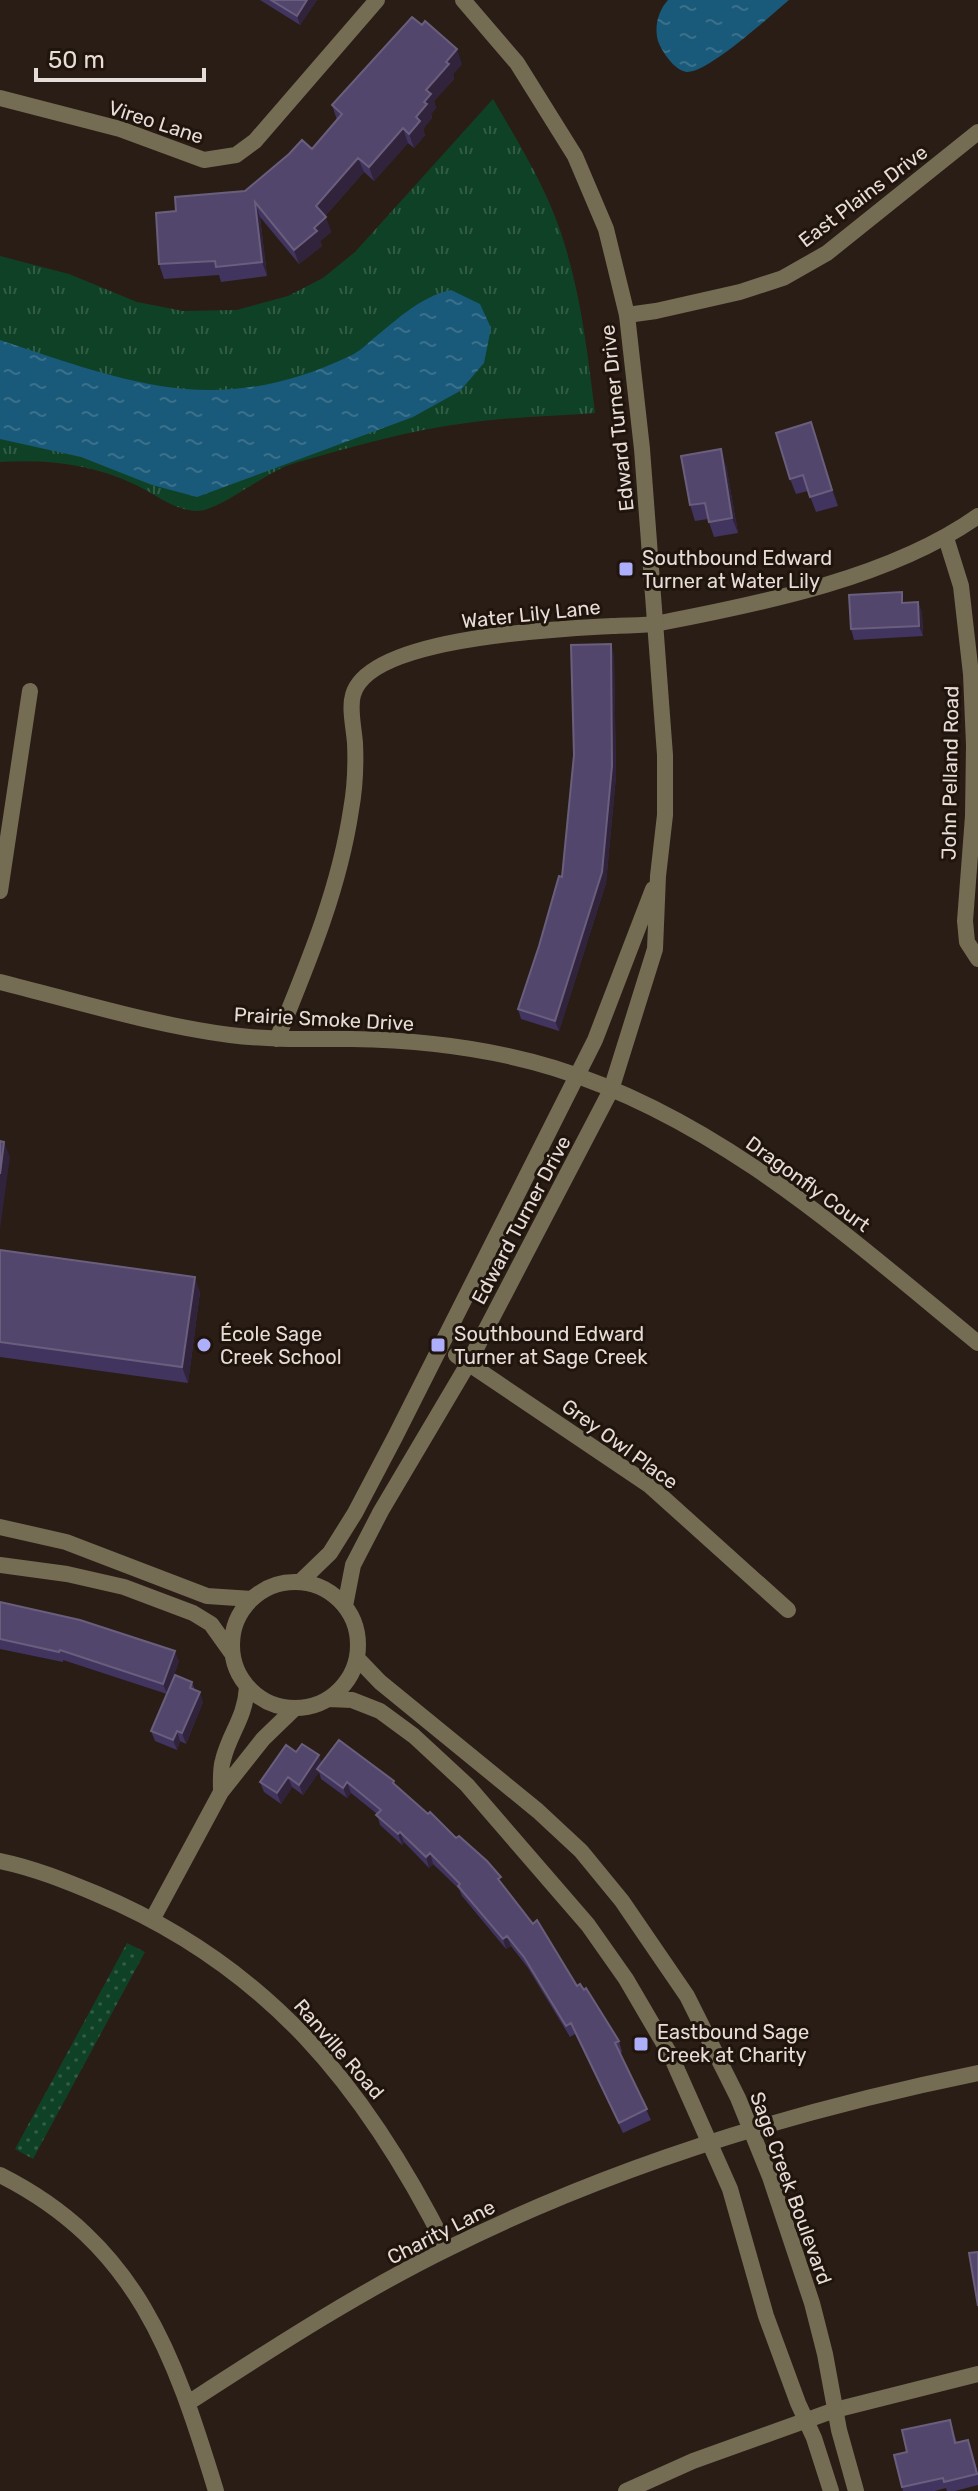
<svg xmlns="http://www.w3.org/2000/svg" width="978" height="2491" viewBox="0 0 978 2491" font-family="Rubik,sans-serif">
	<defs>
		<pattern id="grass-dots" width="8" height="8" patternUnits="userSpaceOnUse" patternTransform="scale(2)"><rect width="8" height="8" fill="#0f4126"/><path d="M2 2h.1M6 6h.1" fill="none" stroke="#325c45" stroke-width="1.8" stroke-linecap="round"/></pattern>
		<pattern id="park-tufts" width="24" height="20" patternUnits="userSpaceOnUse" patternTransform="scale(2)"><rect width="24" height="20" fill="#0f4126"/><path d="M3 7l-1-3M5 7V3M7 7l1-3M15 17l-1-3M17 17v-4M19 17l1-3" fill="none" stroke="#325c45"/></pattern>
		<pattern id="water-ripples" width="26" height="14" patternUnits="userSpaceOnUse" patternTransform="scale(2)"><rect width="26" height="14" fill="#195979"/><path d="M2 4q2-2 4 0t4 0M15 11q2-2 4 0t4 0" fill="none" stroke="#3a708b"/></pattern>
	</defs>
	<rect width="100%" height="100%" fill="#2a1d15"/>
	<!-- grass -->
	<path fill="url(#grass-dots)" d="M 127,1943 L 145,1952 L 33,2159 L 15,2149 Z"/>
	<!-- park -->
	<path fill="url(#park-tufts)" d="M 493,99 C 521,147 551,195 566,249 C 582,303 588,357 595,413 C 552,416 509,417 467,423 C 409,430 351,447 295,463 C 266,471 220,511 197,511 C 173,510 157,495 136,485 C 93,464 48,459 0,462 L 0,256 L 69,274 L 137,302 L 183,311 L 237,310 L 288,296 L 323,278 L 355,252 Z"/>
	<!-- water -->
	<path fill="url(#water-ripples)" d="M 668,0 L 789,0 C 770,16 708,73 687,72 C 675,71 662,52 658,41 C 654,27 658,11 668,0 Z
		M 451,290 L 480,304 L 491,328 L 484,363 L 460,391 L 413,417 L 197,497 L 152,485 L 81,457 L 0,439 L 0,340 C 130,383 217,419 350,356 C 359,352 367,344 374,338 C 399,318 420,297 451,290 Z"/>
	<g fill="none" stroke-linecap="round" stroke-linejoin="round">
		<!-- minor -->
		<path stroke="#756c54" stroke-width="16" d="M 0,98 L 120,129 L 204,160 L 236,155 L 255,141 L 377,0
			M 627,315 L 656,311 L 740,292 L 783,278 L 827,253 L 978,132
			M 946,538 L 961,586 L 971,674 L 974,745 L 973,816 L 965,921 L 967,942 L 978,959
			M 0,891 L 30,691
			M 0,982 C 76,1001 153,1025 230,1035 C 270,1040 310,1039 351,1039 C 419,1040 489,1048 554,1068 C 719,1119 847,1236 978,1343
			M 277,1039 C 308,963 339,890 351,810 C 355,788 356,765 355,743 C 354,729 349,708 353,695 C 369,636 560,629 612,626 C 628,625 644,626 660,623 C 764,603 892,577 978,516
			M 456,1355 L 649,1485 L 788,1610
			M 221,1792 C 221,1782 220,1769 223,1760 C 230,1732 245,1719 247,1687
			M 0,1861 C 34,1868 66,1881 97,1894 C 268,1966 366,2087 447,2249
			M 152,1920 L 221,1792 L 263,1739 L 294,1709
			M 0,2175 C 137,2244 174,2354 216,2491
			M 188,2403 C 273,2348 359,2292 449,2248 C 616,2165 796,2110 978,2073
			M 626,2491 L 693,2461 L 835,2410 L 978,2374"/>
		<!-- tertiary -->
		<path stroke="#756c54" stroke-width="16" d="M 0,1527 L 66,1542 L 207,1596 L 252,1599
			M 0,1565 L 67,1574 L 124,1587 L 193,1613 L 211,1624 L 231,1652
			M232 1645a63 63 0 1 1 126 0a63 63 0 1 1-126 0Z
			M 300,1582 L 330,1553 L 355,1513 L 395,1437 L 595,1040 L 653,889
			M 345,1606 L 353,1565 L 381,1511 L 468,1364 L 611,1090 L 655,949 L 658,876 L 665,815 L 665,755 L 642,449 L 627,315 L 606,229 L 575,156 L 517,63 L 463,0
			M 357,1658 L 380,1682 L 538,1811 L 581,1851 L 622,1901 L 687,1996 L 738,2098 L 770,2177 L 812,2303 L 825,2354 L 839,2430 L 856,2491
			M 329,1699 L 352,1700 L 380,1711 L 414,1736 L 467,1785 L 588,1925 L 626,1979 L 671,2056 L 730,2189 L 766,2316 L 798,2403 L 814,2438 L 831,2491"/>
	</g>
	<!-- wall -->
	<path fill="#41345f" d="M 260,0 L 317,0 L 300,25 Z
		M 462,64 L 453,74 L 454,79 L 434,101 L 436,108 L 431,114 L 432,118 L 423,129 L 425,135 L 414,148 L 408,143 L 374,181 L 364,172 L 325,216 L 331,232 L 320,241 L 322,246 L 299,264 L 260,217 L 267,276 L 221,282 L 219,275 L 164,279 L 159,264 L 176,211 L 245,191 L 312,149 L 337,120 L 332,105 Z
		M 811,422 L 838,506 L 816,512 L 808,491 L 796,494 L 790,479 Z
		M 726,465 L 738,533 L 714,537 L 708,519 L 695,521 L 690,505 Z
		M 918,602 L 922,613 L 923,636 L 854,640 L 851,629 L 906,603 Z
		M 614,655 L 616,776 L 606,883 L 559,1031 L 521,1019 L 518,1009 L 562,877 Z
		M 0,1250 L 200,1292 L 188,1383 L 0,1357 Z
		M 0,1602 L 179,1661 L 171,1683 L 192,1682 L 195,1690 L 203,1702 L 186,1744 L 180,1741 L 177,1750 L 155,1741 L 151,1731 L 167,1694 L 63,1660 L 63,1662 L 0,1649 Z
		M 296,1752 L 322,1763 L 396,1785 L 504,1887 L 619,2041 L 622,2052 L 620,2053 L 651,2120 L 623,2133 L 575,2034 L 570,2037 L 528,1968 L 511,1946 L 506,1949 L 462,1896 L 459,1889 L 433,1864 L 429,1868 L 404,1842 L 402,1845 L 380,1825 L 377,1814 L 351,1793 L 347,1798 L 321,1779 L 319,1772 L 303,1795 L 292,1787 L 281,1804 L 264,1792 L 260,1782 Z
		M 950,2420 L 957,2443 L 972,2451 L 978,2473 L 978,2485 L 955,2491 L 947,2491 L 946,2488 L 935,2491 L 903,2491 L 894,2455 L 907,2452 Z"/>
	<!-- shaded-wall -->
	<path fill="#31233c" d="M 307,0 L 317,0 L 300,25 L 297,16 Z
		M 457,49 L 462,64 L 453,74 L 454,79 L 434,101 L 436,108 L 431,114 L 432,118 L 423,129 L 425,135 L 414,148 L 409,134 L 424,102 L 426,90 L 446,62 Z
		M 403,128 L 408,143 L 374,181 L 369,167 Z
		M 358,158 L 364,172 L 321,220 L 316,206 Z
		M 255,202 L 260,217 L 267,276 L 262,262 Z
		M 326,217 L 331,232 L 320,241 L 322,246 L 299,264 L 294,250 L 314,228 Z
		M 811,422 L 817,438 L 838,506 L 832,490 Z
		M 721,449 L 726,465 L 738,533 L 732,518 Z
		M 918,602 L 922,613 L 923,636 L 919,626 Z
		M 611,644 L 614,655 L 616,776 L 606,883 L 559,1031 L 555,1021 Z
		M 4,1142 L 10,1157 L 0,1229 L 0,1174 Z
		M 195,1277 L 200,1292 L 188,1383 L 182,1367 Z
		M 175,1651 L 179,1661 L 167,1694 L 163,1684 Z
		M 200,1692 L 203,1702 L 186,1744 L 182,1733 Z
		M 177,1731 L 180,1741 L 177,1750 L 173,1740 Z
		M 319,1755 L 323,1766 L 317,1769 L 319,1772 L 303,1795 L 299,1785 Z
		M 288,1777 L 292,1787 L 281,1804 L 277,1793 Z
		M 347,1782 L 351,1793 L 347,1798 L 343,1788 Z
		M 400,1832 L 404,1842 L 402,1845 L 398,1834 Z
		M 430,1853 L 433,1864 L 429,1868 L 426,1857 Z
		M 507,1936 L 511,1946 L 506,1949 L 503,1939 Z"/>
	<!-- building -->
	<path fill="#53466c" stroke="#6a5e7d" stroke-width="2" d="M 271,0 L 307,0 L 297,16 Z
		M 412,17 L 422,25 L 425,21 L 457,49 L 446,62 L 449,64 L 426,90 L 431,94 L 424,102 L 427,104 L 416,117 L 420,121 L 409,134 L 403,128 L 369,167 L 358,158 L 316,206 L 326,217 L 314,228 L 317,231 L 294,250 L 255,202 L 262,262 L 216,267 L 215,261 L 159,264 L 156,213 L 176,211 L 175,197 L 245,191 L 289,154 L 302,140 L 312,149 L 342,114 L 332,105 Z
		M 811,422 L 832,490 L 810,497 L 803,475 L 790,479 L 776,433 Z
		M 721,449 L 732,518 L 709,522 L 705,503 L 690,505 L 681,456 Z
		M 902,592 L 902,603 L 918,602 L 919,626 L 851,629 L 849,595 Z
		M 611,644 L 612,766 L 602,872 L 555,1021 L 518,1009 L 539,946 L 559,876 L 562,877 L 574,755 L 571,645 Z
		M 0,1141 L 4,1142 L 0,1174 Z
		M 0,1250 L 195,1277 L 182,1367 L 0,1342 Z
		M 0,1602 L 80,1620 L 175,1651 L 163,1684 L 60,1650 L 59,1652 L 0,1639 Z
		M 175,1675 L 192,1682 L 190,1688 L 200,1692 L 182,1733 L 177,1731 L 173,1740 L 151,1731 Z
		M 339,1740 L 394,1781 L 393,1783 L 428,1814 L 430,1812 L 456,1838 L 459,1836 L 487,1861 L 501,1877 L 498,1879 L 533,1924 L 537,1920 L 577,1986 L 580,1984 L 584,1990 L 586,1988 L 619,2041 L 615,2043 L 647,2109 L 619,2123 L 571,2023 L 566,2026 L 524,1957 L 507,1936 L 503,1939 L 458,1886 L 460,1884 L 430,1853 L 426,1857 L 400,1832 L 398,1834 L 376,1815 L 381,1810 L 347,1782 L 343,1788 L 317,1769 Z
		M 302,1744 L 319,1755 L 299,1785 L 288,1777 L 277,1793 L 260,1782 L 286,1745 L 296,1752 Z
		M 978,2252 L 978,2306 L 969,2253 Z
		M 950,2420 L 955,2443 L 968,2440 L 977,2474 L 944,2482 L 943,2478 L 902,2487 L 894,2455 L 907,2452 L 902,2430 Z"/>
	<!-- markers -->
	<g fill="#adaffb" stroke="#20140c" stroke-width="3">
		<rect x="618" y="561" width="16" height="16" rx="4"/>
		<circle cx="204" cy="1345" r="8"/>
		<rect x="430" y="1337" width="16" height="16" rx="4"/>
		<rect x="633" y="2036" width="16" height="16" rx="4"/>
	</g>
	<g text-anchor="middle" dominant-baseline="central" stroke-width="6" stroke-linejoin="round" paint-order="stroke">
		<!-- street labels -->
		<g font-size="20" fill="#e6ddd8" stroke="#20140c">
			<text transform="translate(156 122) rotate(18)">Vireo Lane</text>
			<text transform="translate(863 196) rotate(-37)">East Plains Drive</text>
			<text transform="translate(617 418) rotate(-96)">Edward Turner Drive</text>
			<text transform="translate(531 614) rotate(-6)">Water Lily Lane</text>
			<text transform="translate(950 773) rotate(-89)">John Pelland Road</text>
			<text transform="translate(324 1019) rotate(3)">Prairie Smoke Drive</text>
			<text transform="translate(808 1184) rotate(36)">Dragonfly Court</text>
			<text transform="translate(521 1220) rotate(-62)">Edward Turner Drive</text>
			<text transform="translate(620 1444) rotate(36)">Grey Owl Place</text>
			<text transform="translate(339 2049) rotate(49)">Ranville Road</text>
			<text transform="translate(791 2188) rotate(70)">Sage Creek Boulevard</text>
			<text transform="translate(441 2232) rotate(-27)">Charity Lane</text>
		</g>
		<!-- poi labels -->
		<g font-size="20" fill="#e6ddd8" stroke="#20140c" text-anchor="start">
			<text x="642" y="558">Southbound Edward<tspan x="642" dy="23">Turner at Water Lily</tspan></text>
			<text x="220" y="1334">École Sage<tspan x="220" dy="23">Creek School</tspan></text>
			<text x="454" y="1334">Southbound Edward<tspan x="454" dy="23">Turner at Sage Creek</tspan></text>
			<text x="657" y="2032">Eastbound Sage<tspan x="657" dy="23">Creek at Charity</tspan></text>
		</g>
	</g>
	<!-- scale -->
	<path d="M36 68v12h168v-12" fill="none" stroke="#e6ddd8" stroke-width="4"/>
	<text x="48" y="68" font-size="24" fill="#e6ddd8" stroke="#20140c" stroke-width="6" paint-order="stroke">50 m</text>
</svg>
